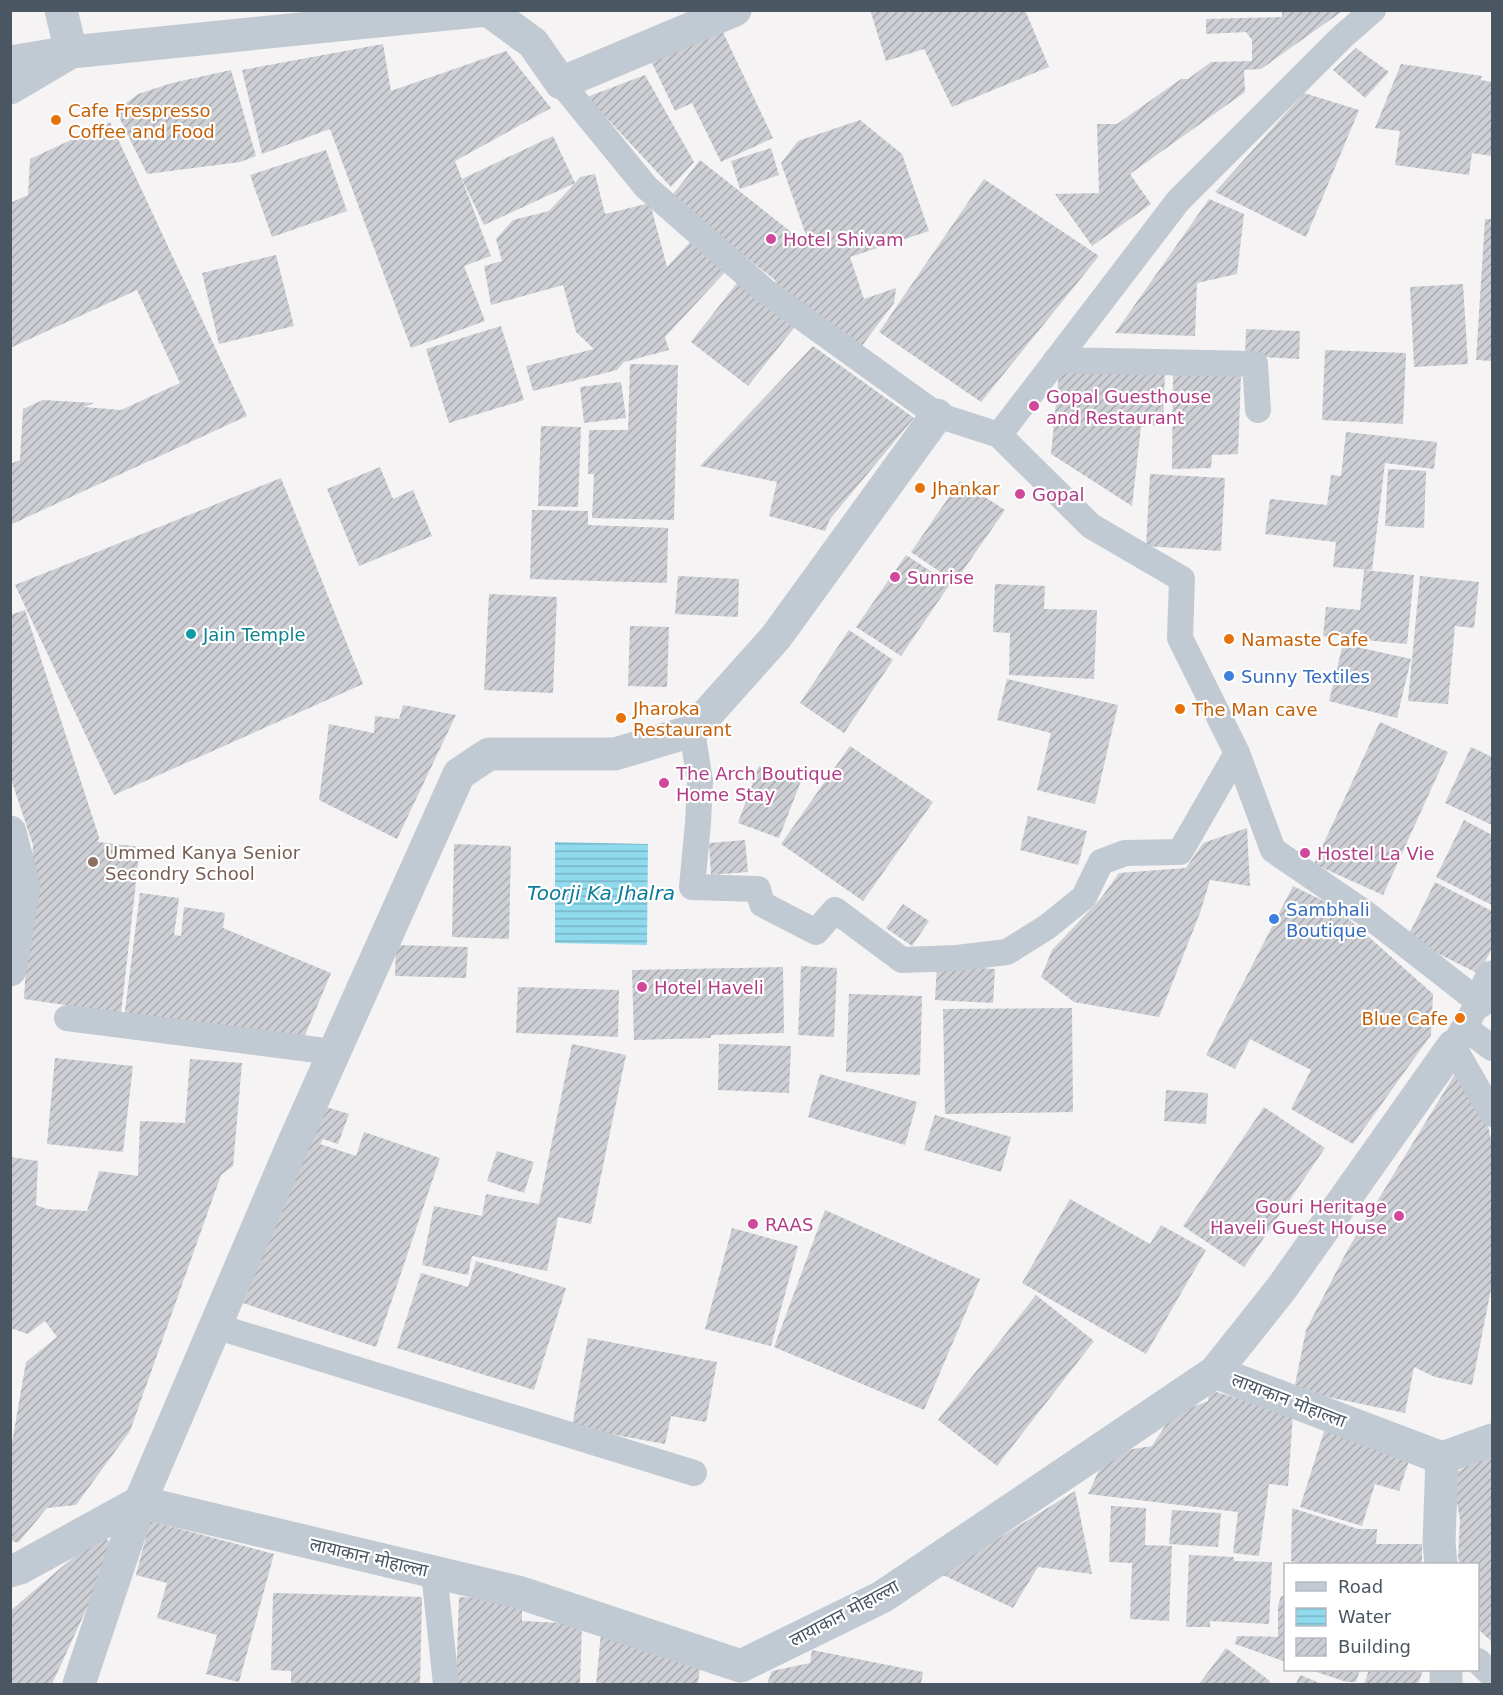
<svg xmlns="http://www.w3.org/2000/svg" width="1503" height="1695" viewBox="0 0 1503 1695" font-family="'DejaVu Sans','Noto Sans Devanagari',sans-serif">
	<defs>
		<pattern id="water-rules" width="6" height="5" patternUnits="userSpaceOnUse" patternTransform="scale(1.5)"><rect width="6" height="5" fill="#90daee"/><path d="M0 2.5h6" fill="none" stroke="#78b4c4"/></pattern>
		<pattern id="building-hatch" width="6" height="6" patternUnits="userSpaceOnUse" patternTransform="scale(1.5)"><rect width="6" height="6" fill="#cdcfd5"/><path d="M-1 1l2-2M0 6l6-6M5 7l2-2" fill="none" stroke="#a8abb0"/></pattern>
	</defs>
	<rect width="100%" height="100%" fill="#f5f3f3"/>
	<!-- water -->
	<path fill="url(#water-rules)" d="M 555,842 L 648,844 L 647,945 L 555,943 Z"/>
	<!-- building -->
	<path fill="url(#building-hatch)" d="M 870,10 L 1025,10 L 1049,67 L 952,107 L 924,49 L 886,61 Z
		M 1282,10 L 1344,10 L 1261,69 L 1244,70 L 1245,92 L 1130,174 L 1151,204 L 1092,246 L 1055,194 L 1099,193 L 1097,124 L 1117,124 L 1181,79 L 1188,79 L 1211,62 L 1252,61 L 1252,40 L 1246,32 L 1206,34 L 1206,19 L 1282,17 Z
		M 721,28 L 773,138 L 721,162 L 692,103 L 675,111 L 651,61 Z
		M 383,44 L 391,91 L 506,51 L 551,108 L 455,161 L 491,256 L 464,266 L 485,321 L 411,348 L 330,129 L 262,154 L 242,70 Z
		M 1356,48 L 1389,72 L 1365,98 L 1333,70 Z
		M 1401,64 L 1482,76 L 1481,80 L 1492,82 L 1492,156 L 1472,153 L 1469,175 L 1395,165 L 1400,131 L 1375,128 Z
		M 231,70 L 256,156 L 240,162 L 147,174 L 116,111 L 138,94 L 172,83 Z
		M 645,75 L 694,162 L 671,187 L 587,97 Z
		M 1304,93 L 1359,110 L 1306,237 L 1215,192 Z
		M 860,120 L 902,154 L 929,231 L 850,257 L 864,299 L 896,288 L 894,303 L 858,351 L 776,285 L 775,280 L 670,198 L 700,160 L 810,247 L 781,163 L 798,141 Z
		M 110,122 L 247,416 L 10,525 L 10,464 L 20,460 L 23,409 L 43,400 L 94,403 L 84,407 L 121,410 L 180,383 L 137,290 L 10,348 L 10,203 L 28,195 L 30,159 Z
		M 553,136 L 575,183 L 580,177 L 595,174 L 605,214 L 650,203 L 667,267 L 692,240 L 726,271 L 665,337 L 669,350 L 624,362 L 617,370 L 533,391 L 526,366 L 594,349 L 576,332 L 563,285 L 491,305 L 484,266 L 502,261 L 496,239 L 513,220 L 549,211 L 575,183 L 484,225 L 462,179 Z
		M 771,148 L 779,175 L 740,189 L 731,161 Z
		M 326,150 L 347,211 L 272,237 L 250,175 Z
		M 984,179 L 1099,256 L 981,402 L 879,332 Z
		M 1209,199 L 1244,214 L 1237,274 L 1197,283 L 1195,336 L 1115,333 Z
		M 1485,219 L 1492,219 L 1492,361 L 1476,360 Z
		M 276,255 L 294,326 L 219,344 L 202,273 Z
		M 740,279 L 798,323 L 748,386 L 691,342 Z
		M 1463,284 L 1468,364 L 1414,367 L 1410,287 Z
		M 501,326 L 524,400 L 449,423 L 426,349 Z
		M 1246,329 L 1300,331 L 1299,359 L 1245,356 Z
		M 813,346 L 914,418 L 830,519 L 825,531 L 769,516 L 777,482 L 700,466 Z
		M 1325,350 L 1406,353 L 1403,424 L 1322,420 Z
		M 630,364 L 678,365 L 674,520 L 592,518 L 594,474 L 588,474 L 589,430 L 628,430 Z
		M 1059,373 L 1165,373 L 1163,424 L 1141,427 L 1132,506 L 1051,454 Z
		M 1173,374 L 1241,375 L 1238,454 L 1212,455 L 1211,468 L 1172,469 Z
		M 621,382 L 626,418 L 584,423 L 580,387 Z
		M 541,426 L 581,427 L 578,507 L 538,506 Z
		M 1346,432 L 1437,442 L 1434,469 L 1385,463 L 1372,570 L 1333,567 L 1336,542 L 1265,534 L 1270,499 L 1327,505 L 1331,475 L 1341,476 Z
		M 380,467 L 393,499 L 413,490 L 432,536 L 359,566 L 327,489 Z
		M 1388,469 L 1426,471 L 1424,528 L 1385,526 Z
		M 1150,474 L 1225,478 L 1221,551 L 1146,546 Z
		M 281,478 L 363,684 L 114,795 L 15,585 Z
		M 960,481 L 1005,510 L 955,582 L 911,552 Z
		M 532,510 L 588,511 L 588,525 L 668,528 L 667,583 L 530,579 Z
		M 906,555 L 950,584 L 901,656 L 856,627 Z
		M 1364,570 L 1414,575 L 1407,644 L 1323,636 L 1326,607 L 1360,610 Z
		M 678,576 L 739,579 L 738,617 L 675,614 Z
		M 1420,576 L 1479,582 L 1474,628 L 1455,626 L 1448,704 L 1408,701 Z
		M 995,584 L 1045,586 L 1044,609 L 1097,610 L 1094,679 L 1009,675 L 1010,633 L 993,632 Z
		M 489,594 L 557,597 L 553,693 L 484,690 Z
		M 25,610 L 99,837 L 98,842 L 140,847 L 121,1013 L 24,999 L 33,845 L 10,776 L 10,615 Z
		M 630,626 L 669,627 L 667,687 L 628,686 Z
		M 849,630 L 893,660 L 844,733 L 800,703 Z
		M 1343,644 L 1411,659 L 1397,718 L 1329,701 Z
		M 1007,679 L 1118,705 L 1095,804 L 1037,790 L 1051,733 L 997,720 Z
		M 403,705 L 456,715 L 397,839 L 319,800 L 329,724 L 374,733 L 375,716 L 399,719 Z
		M 1380,722 L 1448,752 L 1383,895 L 1314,864 Z
		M 850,746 L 933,802 L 863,901 L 781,844 Z
		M 1471,747 L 1492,757 L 1492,825 L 1445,803 Z
		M 759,766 L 801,781 L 779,838 L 738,823 Z
		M 1028,816 L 1087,831 L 1078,865 L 1020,850 Z
		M 1464,820 L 1492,835 L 1492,905 L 1436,877 Z
		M 1247,828 L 1250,886 L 1210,880 L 1200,913 L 1159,1017 L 1074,1002 L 1041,977 L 1052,950 L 1101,898 L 1119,873 L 1186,868 L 1203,843 Z
		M 745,840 L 748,872 L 711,875 L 709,843 Z
		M 454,844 L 511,846 L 509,939 L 452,937 Z
		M 1435,882 L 1492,911 L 1492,948 L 1479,974 L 1407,938 Z
		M 1293,886 L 1334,906 L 1433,994 L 1431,1035 L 1353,1144 L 1291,1109 L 1311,1070 L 1250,1039 L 1235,1069 L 1206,1055 Z
		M 140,893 L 179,898 L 174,935 L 181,936 L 184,907 L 225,913 L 223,928 L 331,973 L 303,1040 L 124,1018 Z
		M 903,904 L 929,921 L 912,946 L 886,928 Z
		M 396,945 L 468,947 L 466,978 L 395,976 Z
		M 937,965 L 995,969 L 993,1003 L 935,1000 Z
		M 801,966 L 837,968 L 834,1037 L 798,1035 Z
		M 783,967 L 784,1033 L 711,1035 L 711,1038 L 634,1040 L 632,970 Z
		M 518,987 L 619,990 L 618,1037 L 516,1033 Z
		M 849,994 L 922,996 L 920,1075 L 846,1072 Z
		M 1072,1008 L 1073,1112 L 945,1114 L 943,1009 Z
		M 572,1044 L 626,1055 L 591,1224 L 558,1217 L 547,1271 L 472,1256 L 468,1275 L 422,1265 L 434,1206 L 482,1216 L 486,1194 L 539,1204 Z
		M 719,1044 L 791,1046 L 789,1093 L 718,1090 Z
		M 55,1058 L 133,1066 L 123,1152 L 47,1144 Z
		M 190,1059 L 242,1063 L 233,1166 L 221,1175 L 130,1431 L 76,1505 L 47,1508 L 18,1543 L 10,1540 L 10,1454 L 26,1362 L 57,1337 L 45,1321 L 28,1334 L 10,1328 L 10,1157 L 38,1161 L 36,1205 L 47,1209 L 87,1211 L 99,1171 L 138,1176 L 140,1121 L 185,1123 Z
		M 820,1074 L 917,1102 L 905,1145 L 808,1117 Z
		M 1455,1074 L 1487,1121 L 1492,1145 L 1492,1284 L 1472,1385 L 1435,1377 L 1414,1367 L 1405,1413 L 1294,1390 L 1306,1330 L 1348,1249 Z
		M 1166,1090 L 1208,1093 L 1206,1124 L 1164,1121 Z
		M 323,1106 L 349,1114 L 338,1144 L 323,1139 L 320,1144 L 356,1156 L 364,1132 L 440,1158 L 376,1347 L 243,1303 Z
		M 1264,1107 L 1325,1148 L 1244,1267 L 1183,1226 Z
		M 935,1115 L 1011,1137 L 1001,1172 L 924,1150 Z
		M 497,1151 L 534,1162 L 524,1193 L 487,1181 Z
		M 1070,1199 L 1150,1244 L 1161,1225 L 1206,1250 L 1146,1354 L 1022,1283 Z
		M 825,1210 L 980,1279 L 924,1410 L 774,1347 Z
		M 732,1228 L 798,1246 L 771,1346 L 705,1329 Z
		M 476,1261 L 566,1288 L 534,1390 L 397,1348 L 421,1273 L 468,1287 Z
		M 1036,1295 L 1094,1341 L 997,1466 L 938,1420 Z
		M 588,1338 L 717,1362 L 706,1422 L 671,1416 L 665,1444 L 572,1427 Z
		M 1209,1390 L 1293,1414 L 1288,1486 L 1269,1484 L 1259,1556 L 1233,1553 L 1238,1512 L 1088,1494 L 1107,1453 L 1152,1446 L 1172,1415 L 1208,1401 Z
		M 1327,1422 L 1410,1458 L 1399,1491 L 1375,1484 L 1362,1526 L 1300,1507 Z
		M 1490,1453 L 1492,1454 L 1492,1642 L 1478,1629 L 1478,1564 L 1460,1564 L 1458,1559 L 1460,1520 L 1453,1479 L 1455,1473 Z
		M 1075,1491 L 1092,1574 L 1038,1567 L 1013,1608 L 941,1574 Z
		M 1111,1506 L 1146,1508 L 1145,1545 L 1172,1546 L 1169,1621 L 1130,1619 L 1132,1563 L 1109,1562 Z
		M 1292,1508 L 1358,1529 L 1377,1529 L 1376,1544 L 1422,1544 L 1422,1564 L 1302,1564 L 1291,1561 Z
		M 1172,1510 L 1221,1513 L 1218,1547 L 1169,1544 Z
		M 150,1521 L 274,1554 L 239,1682 L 206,1674 L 217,1635 L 157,1618 L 167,1583 L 136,1575 Z
		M 101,1534 L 115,1547 L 52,1684 L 10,1684 L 10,1611 Z
		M 1189,1555 L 1234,1557 L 1234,1561 L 1272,1562 L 1269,1624 L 1210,1621 L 1210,1627 L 1186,1627 Z
		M 273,1593 L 422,1597 L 420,1684 L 291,1684 L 291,1671 L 271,1670 Z
		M 1281,1596 L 1286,1596 L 1286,1662 L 1235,1644 L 1237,1636 L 1278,1637 L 1278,1606 Z
		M 459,1597 L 522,1600 L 522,1621 L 582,1624 L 580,1684 L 456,1684 Z
		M 601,1633 L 701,1659 L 698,1684 L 596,1684 Z
		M 1226,1648 L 1270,1681 L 1268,1684 L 1199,1684 Z
		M 812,1650 L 923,1672 L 921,1684 L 767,1684 L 772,1671 L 810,1663 Z
		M 1310,1670 L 1360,1670 L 1356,1682 L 1347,1682 Z
		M 1369,1670 L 1423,1670 L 1418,1684 L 1364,1684 Z
		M 1300,1675 L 1322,1684 L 1296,1684 Z"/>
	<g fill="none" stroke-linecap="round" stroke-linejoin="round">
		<!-- service -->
		<path stroke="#c1cad2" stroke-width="26" d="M 561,83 L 646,187 L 765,291 L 937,415 L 999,435 L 1091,526 L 1182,579 L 1180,638 L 1237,753 L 1273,850 L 1365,913 L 1479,1002 L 1453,1046 L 1492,1114
			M 1056,360 L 1255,364 L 1258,410
			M 999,435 L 1178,201 L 1342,37 L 1373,10
			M 692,731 L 700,781 L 698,823 L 692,887 L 758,889 L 762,904 L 816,932 L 835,910 L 902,960 L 957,958 L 1007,952 L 1047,927 L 1084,897 L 1101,862 L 1125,853 L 1180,852 L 1237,753
			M 67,1018 L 333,1052
			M 1464,1027 L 1492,1048
			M 215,1326 L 694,1473
			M 434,1572 L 446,1684
			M 1478,1661 L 1492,1675"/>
		<!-- minor -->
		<path stroke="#c1cad2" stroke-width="33" d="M 488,10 L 533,43 L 561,83 L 735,10
			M 10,62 L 71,52 L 487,10
			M 10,88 L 71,52 L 61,10
			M 10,832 L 24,887 L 10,970
			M 1479,1002 L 1492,977
			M 1215,1372 L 1281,1289 L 1453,1046
			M 140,1502 L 518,1592 L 741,1666 L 882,1597 L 1215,1372 L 1442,1458 L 1492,1440
			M 1441,1564 L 1439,1543 L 1442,1458
			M 10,1571 L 20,1568 L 140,1502
			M 79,1684 L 140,1502 L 294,1142 L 459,774 L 489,754 L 615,754 L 692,731 L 776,637 L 937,415
			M 1446,1684 L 1446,1670"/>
	</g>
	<!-- markers -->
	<g fill="#e8710a" stroke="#fff" stroke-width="2">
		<circle cx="56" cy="120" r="6"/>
		<circle cx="920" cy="488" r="6"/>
		<circle cx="1229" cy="639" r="6"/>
		<circle cx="1180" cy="709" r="6"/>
		<circle cx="621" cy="718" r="6"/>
		<circle cx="1460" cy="1018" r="6"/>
	</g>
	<g fill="#d1479c" stroke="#fff" stroke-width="2">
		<circle cx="771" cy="239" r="6"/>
		<circle cx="1034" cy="406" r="6"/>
		<circle cx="1020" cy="494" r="6"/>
		<circle cx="895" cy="577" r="6"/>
		<circle cx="664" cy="783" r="6"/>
		<circle cx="1305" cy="853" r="6"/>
		<circle cx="642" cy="987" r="6"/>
		<circle cx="1399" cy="1216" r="6"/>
		<circle cx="753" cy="1224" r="6"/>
	</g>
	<circle fill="#0f9aa8" stroke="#fff" stroke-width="2" cx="191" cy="634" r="6"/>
	<g fill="#3f7fe0" stroke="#fff" stroke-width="2">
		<circle cx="1229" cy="676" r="6"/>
		<circle cx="1274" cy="919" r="6"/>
	</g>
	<circle fill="#8d6e63" stroke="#fff" stroke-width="2" cx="93" cy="862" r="6"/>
	<g text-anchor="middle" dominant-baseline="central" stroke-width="4.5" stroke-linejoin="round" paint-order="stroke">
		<!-- food labels -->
		<g font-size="18" fill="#c56008" stroke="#fff" text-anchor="start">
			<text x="68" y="110">Cafe Frespresso<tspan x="68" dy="21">Coffee and Food</tspan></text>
			<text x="932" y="488">Jhankar</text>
			<text x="1241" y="639">Namaste Cafe</text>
			<text x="633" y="708">Jharoka<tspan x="633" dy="21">Restaurant</tspan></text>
			<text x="1192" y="709">The Man cave</text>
			<text x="1448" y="1018" text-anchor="end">Blue Cafe</text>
		</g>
		<!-- hotel labels -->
		<g font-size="18" fill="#b23c85" stroke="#fff" text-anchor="start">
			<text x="783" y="239">Hotel Shivam</text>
			<text x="1046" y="396">Gopal Guesthouse<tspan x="1046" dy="21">and Restaurant</tspan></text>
			<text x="1032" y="494">Gopal</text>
			<text x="907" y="577">Sunrise</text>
			<text x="676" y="773">The Arch Boutique<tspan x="676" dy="21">Home Stay</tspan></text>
			<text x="1317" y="853">Hostel La Vie</text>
			<text x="654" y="987">Hotel Haveli</text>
			<text x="1387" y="1206" text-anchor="end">Gouri Heritage<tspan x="1387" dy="21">Haveli Guest House</tspan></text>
			<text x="765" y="1224">RAAS</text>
		</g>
		<!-- culture labels -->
		<g font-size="18" fill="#0d838f" stroke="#fff" text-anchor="start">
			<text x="203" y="634">Jain Temple</text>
		</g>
		<!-- shop labels -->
		<g font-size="18" fill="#366cbe" stroke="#fff" text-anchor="start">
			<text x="1241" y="676">Sunny Textiles</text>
			<text x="1286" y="909">Sambhali<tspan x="1286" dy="21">Boutique</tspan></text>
		</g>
		<!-- education labels -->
		<g font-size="18" fill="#785e54" stroke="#fff" text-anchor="start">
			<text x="105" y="852">Ummed Kanya Senior<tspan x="105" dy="21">Secondry School</tspan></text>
		</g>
		<!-- street labels -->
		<g font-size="18" fill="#4a5661" stroke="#fff">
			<text transform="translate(1289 1400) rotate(21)">लायाकान मोहाल्ला</text>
			<text transform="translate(369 1557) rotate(13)">लायाकान मोहाल्ला</text>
			<text transform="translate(844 1613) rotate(-28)">लायाकान मोहाल्ला</text>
		</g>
		<!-- water labels -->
		<g font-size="20" font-style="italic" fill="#0c7c9b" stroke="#fff">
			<text x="601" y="893">Toorji Ka Jhalra</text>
		</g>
	</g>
	<!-- border -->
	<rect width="1503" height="1695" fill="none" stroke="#4a5661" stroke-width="24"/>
	<!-- legend -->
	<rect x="1284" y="1563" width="195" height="108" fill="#ffffff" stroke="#b7bbc0" stroke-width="1.5"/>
	<rect x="1296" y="1582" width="30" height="9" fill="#c1cad2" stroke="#b7bbc0" stroke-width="1.5"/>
	<text x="1338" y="1593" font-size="18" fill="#4a5661">Road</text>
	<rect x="1296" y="1608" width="30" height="18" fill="url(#water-rules)" stroke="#b7bbc0" stroke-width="1.5"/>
	<text x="1338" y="1623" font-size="18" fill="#4a5661">Water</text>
	<rect x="1296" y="1638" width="30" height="18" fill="url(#building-hatch)" stroke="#b7bbc0" stroke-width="1.5"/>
	<text x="1338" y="1653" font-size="18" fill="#4a5661">Building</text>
</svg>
